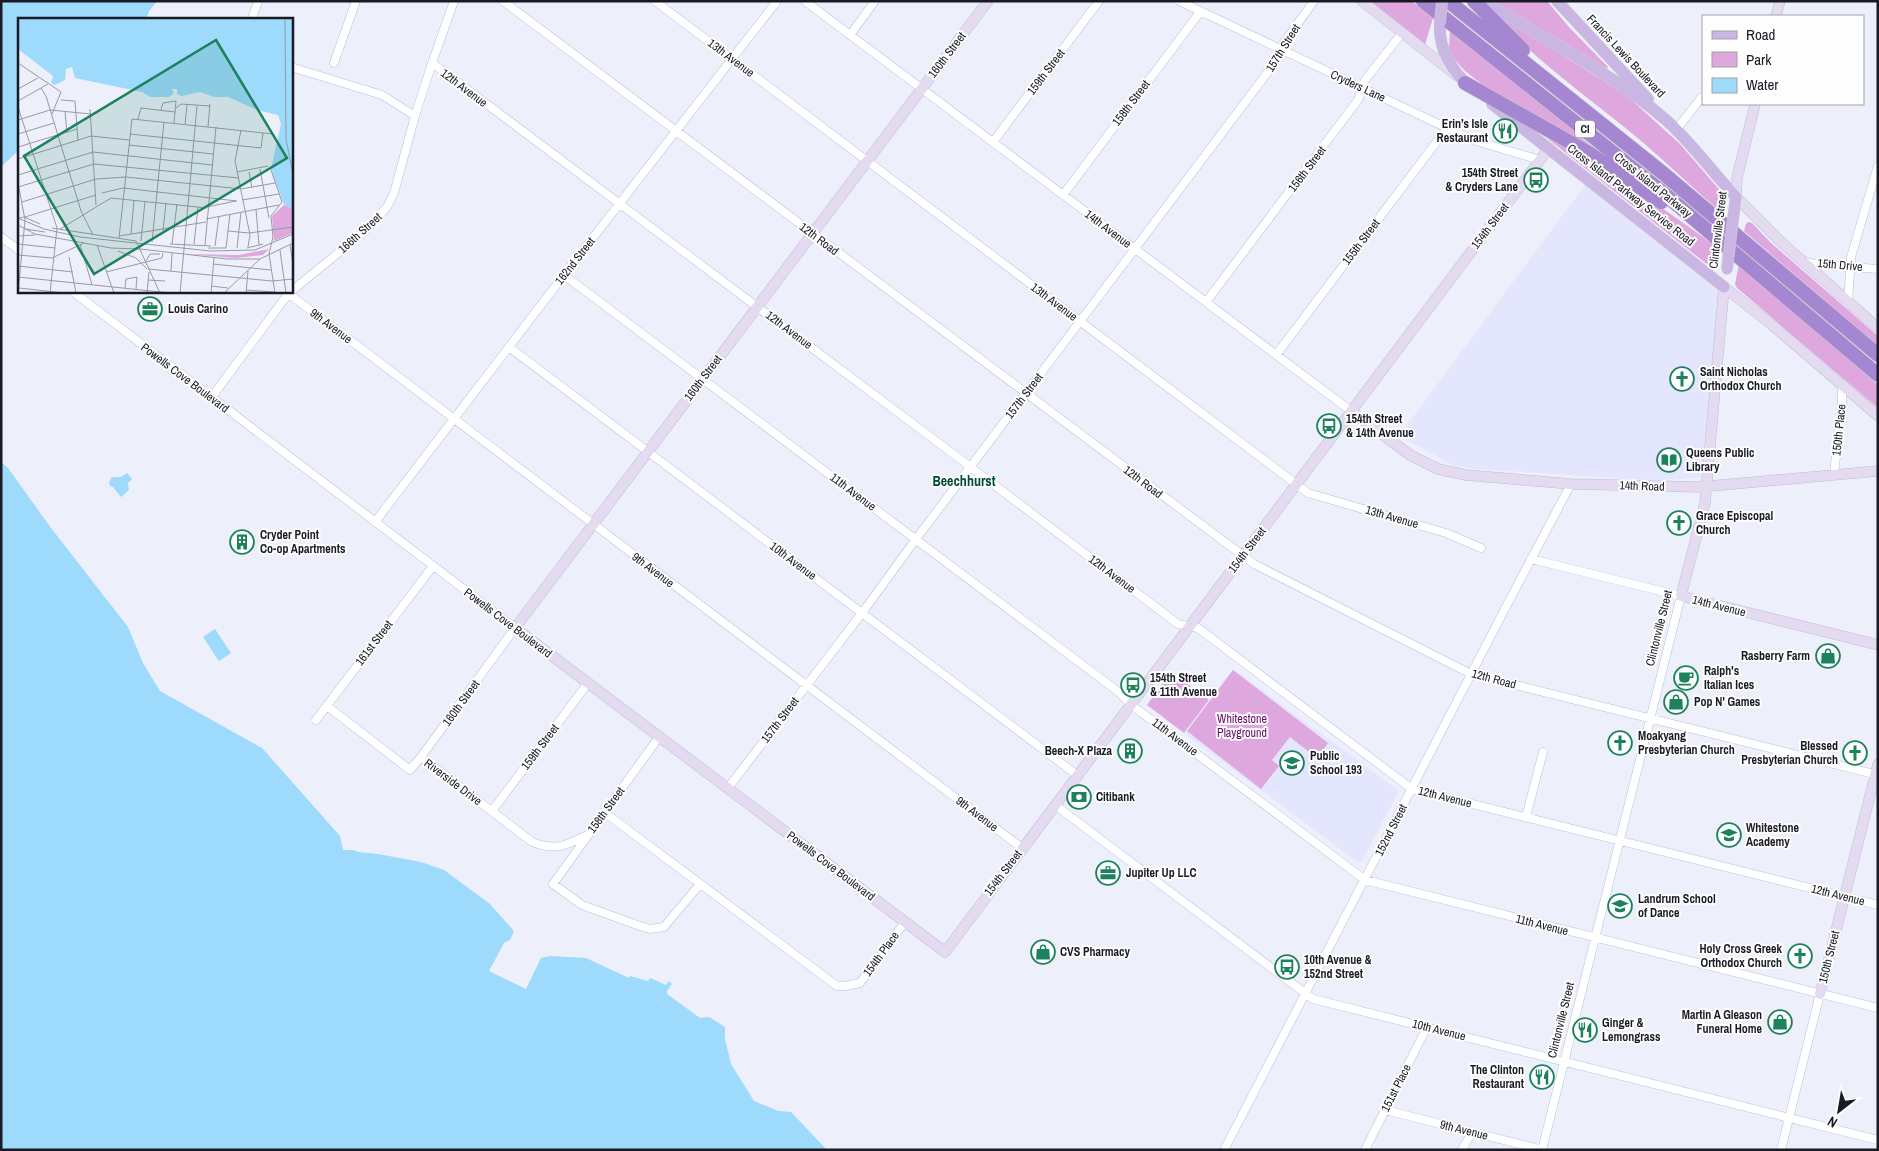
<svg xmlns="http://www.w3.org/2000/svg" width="1879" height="1151" viewBox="0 0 1879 1151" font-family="'Archivo Narrow',sans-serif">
	<rect width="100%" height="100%" fill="#edeffb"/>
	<!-- built -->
	<path fill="#e3e6fc" d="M 1585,185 L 1647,233 L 1721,293 L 1701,478 L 1648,480 L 1478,469 L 1453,465 L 1399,436 Z
		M 1233,669 L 1399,791 L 1362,861 L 1358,862 L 1185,734 Z"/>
	<!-- green -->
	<path fill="#dea8df" d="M 1370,1 L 1412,1 L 1433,18 L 1425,45 Z
		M 1491,1 L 1547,1 L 1568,26 L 1608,67 L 1606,70 Z
		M 1493,12 L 1625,94 L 1680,144 L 1723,194 L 1723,214 C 1693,188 1664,160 1634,135 C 1586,95 1533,60 1493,12 Z
		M 1450,30 L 1583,136 L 1583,139 L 1623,171 L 1493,93 L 1465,71 L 1453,58 L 1449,49 Z
		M 1543,135 L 1620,178 L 1717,247 L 1713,263 L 1708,265 Z
		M 1748,222 L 1752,223 L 1770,242 L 1878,336 L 1878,346 L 1744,231 L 1746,224 Z
		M 1739,264 L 1878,385 L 1878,408 L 1737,288 L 1735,284 Z
		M 1233,670 L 1328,743 L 1317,758 L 1290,737 L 1272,760 L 1279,766 L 1261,789 L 1187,731 Z
		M 1171,672 L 1209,700 L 1184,733 L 1147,705 Z"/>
	<!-- water -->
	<path fill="#9ddafb" d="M 1,1 L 157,1 L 149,11 L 146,19 L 19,19 L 19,150 L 1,167 Z
		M 1,462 L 8,468 L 51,528 L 128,627 L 143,663 L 160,691 L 262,748 L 340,836 L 343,850 L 353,850 L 358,852 L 378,854 L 421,862 L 444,870 L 490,904 L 514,931 L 510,940 L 504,943 L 489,971 L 526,989 L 541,958 L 550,956 L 586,958 L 629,978 L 630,976 L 648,981 L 650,978 L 666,985 L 669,981 L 672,984 L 667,991 L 667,994 L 700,1018 L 709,1017 L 725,1027 L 725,1039 L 731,1064 L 754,1101 L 778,1111 L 791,1112 L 827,1150 L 1,1150 Z
		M 127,473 L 132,479 L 128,483 L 129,490 L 121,497 L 113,487 L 110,486 L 109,482 L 112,477 L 121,477 Z
		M 215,629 L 231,653 L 219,661 L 203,637 Z"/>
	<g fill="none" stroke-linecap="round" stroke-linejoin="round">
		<!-- street casing -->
		<g stroke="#babeda" stroke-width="9">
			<path id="street" d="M 503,1 L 1254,564 L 1471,674 L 1878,775
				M 655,1 L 1308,493 L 1446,533 L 1481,548
				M 805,1 L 1351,411
				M 1179,1 L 1447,128 L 1476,141 L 1540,160
				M 252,19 L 258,1
				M 850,35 L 875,1
				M 334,63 L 356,1
				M 432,63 L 964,462 L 1178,624 L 1198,628 L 1412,789 L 1878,905
				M 291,67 L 382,95 L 415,116
				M 1676,130 L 1701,98
				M 993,142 L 1099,1
				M 1063,195 L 1200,12
				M 1,237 L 19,250
				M 1804,262 L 1822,265 L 1878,269
				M 564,275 L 1120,693 L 1130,704 L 1365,880 L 1878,1008
				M 72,291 L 515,628 L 421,757
				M 285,291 L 1022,848
				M 1206,302 L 1358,100 L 1365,80 L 1402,33
				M 1848,302 L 1851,257 L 1878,166
				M 509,347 L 1077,775
				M 1276,355 L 1447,128
				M 211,398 L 288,294 L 365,231 L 387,207 L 394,193 L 415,116 L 432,63 L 454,1
				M 1834,474 L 1842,404 L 1842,386
				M 375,522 L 564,275 L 777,1
				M 1531,559 L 1681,596 L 1542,1150
				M 327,706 L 410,770 L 421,757 L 532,842 C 556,851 565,846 587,835
				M 316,720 L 433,566
				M 659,737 L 553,884 L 582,905 L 640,926 L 650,929 L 664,927 L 700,884
				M 728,788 L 862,613 L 916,539 L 1280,56 L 1283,44 L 1314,1
				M 1055,805 L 1313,999 L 1878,1140
				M 492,811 L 588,683
				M 604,812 L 837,986 L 845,986 L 860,983 L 905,922
				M 1526,817 L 1543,752
				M 1385,1110 L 1543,1150
				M 1224,1150 L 1509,601 L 1571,484
				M 1365,1150 L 1427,1027
				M 1462,1150 L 1472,1132
				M 1781,1150 L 1820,994"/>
		</g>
		<!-- secondary casing -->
		<g stroke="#babeda" stroke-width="11">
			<path id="secondary" d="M 988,1 L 515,628 L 945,952 L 1549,148
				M 1362,1 L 1456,75
				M 1776,16 L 1780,1
				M 1755,104 L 1737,178 L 1736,197 L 1781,242 L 1878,328
				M 1351,411 L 1410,455 L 1438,469 L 1466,475 L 1571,484 L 1699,487 L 1878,471
				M 1878,416 L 1771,324 L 1724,287 L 1705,503 L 1681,596 L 1878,645
				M 1820,994 L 1878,764"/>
		</g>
		<!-- primary casing -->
		<g stroke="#cccdcf" stroke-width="12">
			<path id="primary" d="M 1483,1 C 1545,40 1611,72 1666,120 C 1692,143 1712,172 1736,197 L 1733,219
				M 1557,1 L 1648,99
				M 1440,23 C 1438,48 1452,73 1472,88
				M 1492,104 L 1724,287"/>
		</g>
		<!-- highway casing -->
		<g stroke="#cccdcf" stroke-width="15">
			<path id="highway" d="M 1423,1 L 1661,191 L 1878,375
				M 1448,1 L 1664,174 L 1878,355
				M 1474,1 L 1523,50
				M 1465,83 L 1589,153 L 1661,202"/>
		</g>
		<!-- street -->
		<use href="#street" stroke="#fff" stroke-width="8"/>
		<!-- secondary -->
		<use href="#secondary" stroke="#e4dbf1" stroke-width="10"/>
		<!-- primary -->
		<use href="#primary" stroke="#c9b6e3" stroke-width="11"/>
		<!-- highway -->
		<use href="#highway" stroke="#a586d0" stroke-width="14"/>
		<!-- primary-bridge casing -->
		<g stroke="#cccdcf" stroke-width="12" stroke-linecap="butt">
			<path id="primary-bridge" d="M 1440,23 L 1442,1
				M 1727,269 L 1733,219"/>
		</g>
		<!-- primary-bridge -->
		<use href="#primary-bridge" stroke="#c9b6e3" stroke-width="11"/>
	</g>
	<!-- icons -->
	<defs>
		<g id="restaurant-ring" transform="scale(1.25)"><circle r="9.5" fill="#fdfdfd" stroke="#1c825c" stroke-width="1.5"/><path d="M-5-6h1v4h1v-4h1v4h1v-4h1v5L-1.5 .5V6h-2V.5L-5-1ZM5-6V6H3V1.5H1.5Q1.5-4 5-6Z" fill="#1c825c"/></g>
		<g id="bus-ring" transform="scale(1.25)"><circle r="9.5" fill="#fdfdfd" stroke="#1c825c" stroke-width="1.5"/><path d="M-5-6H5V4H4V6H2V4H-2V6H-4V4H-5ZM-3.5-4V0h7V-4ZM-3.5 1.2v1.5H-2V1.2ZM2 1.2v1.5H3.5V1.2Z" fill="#1c825c"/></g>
		<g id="office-ring" transform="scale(1.25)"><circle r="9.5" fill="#fdfdfd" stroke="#1c825c" stroke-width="1.5"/><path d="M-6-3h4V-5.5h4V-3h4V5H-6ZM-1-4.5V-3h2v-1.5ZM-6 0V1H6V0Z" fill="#1c825c"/></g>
		<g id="church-ring" transform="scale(1.25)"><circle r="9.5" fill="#fdfdfd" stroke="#1c825c" stroke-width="1.5"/><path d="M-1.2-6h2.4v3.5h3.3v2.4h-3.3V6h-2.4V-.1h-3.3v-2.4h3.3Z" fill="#1c825c"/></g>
		<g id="library-ring" transform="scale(1.25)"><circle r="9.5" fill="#fdfdfd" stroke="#1c825c" stroke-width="1.5"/><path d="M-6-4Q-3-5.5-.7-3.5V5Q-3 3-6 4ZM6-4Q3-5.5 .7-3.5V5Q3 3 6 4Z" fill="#1c825c"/></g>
		<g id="building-ring" transform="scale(1.25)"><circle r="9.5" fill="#fdfdfd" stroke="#1c825c" stroke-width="1.5"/><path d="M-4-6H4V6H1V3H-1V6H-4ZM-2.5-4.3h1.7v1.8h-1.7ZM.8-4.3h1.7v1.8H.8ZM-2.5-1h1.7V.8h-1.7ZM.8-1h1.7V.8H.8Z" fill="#1c825c"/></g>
		<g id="shop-ring" transform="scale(1.25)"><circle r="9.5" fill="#fdfdfd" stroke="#1c825c" stroke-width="1.5"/><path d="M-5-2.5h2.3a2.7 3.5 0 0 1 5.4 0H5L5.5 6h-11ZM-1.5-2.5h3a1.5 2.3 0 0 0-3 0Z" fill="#1c825c"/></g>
		<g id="cafe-ring" transform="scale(1.25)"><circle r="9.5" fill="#fdfdfd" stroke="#1c825c" stroke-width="1.5"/><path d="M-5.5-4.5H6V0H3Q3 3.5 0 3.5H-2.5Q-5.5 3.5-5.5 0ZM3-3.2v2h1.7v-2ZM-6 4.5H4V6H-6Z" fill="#1c825c"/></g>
		<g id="school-ring" transform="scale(1.25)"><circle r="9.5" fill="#fdfdfd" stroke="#1c825c" stroke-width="1.5"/><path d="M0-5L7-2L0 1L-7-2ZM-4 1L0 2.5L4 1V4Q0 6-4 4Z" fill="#1c825c"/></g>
		<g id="bank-ring" transform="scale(1.25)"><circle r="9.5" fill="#fdfdfd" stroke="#1c825c" stroke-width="1.5"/><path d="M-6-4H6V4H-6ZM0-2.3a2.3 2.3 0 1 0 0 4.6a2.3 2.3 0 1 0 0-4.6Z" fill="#1c825c"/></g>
	</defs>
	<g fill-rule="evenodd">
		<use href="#restaurant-ring" x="1505" y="131"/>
		<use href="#bus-ring" x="1536" y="180"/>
		<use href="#office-ring" x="150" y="309"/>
		<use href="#church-ring" x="1682" y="379"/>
		<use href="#bus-ring" x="1329" y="426"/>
		<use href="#library-ring" x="1669" y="460"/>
		<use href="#church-ring" x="1679" y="523"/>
		<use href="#building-ring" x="242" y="542"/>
		<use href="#shop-ring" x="1828" y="656"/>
		<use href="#cafe-ring" x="1686" y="678"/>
		<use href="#bus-ring" x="1133" y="685"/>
		<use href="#shop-ring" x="1676" y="702"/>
		<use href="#church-ring" x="1620" y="743"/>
		<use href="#building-ring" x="1130" y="751"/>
		<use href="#church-ring" x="1855" y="753"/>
		<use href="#school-ring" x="1292" y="763"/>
		<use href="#bank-ring" x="1079" y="797"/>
		<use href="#school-ring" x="1729" y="835"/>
		<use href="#office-ring" x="1108" y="873"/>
		<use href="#school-ring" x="1620" y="906"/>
		<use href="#shop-ring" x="1043" y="952"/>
		<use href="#church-ring" x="1800" y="956"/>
		<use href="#bus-ring" x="1287" y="967"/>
		<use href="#shop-ring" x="1780" y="1022"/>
		<use href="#restaurant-ring" x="1585" y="1030"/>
		<use href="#restaurant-ring" x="1542" y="1077"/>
	</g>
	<g text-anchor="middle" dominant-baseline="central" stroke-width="4" stroke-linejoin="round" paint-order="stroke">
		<!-- shield labels -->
		<rect fill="#fdfdfd" stroke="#5d5e65" stroke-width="1" x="1575" y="120.5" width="20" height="17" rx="4"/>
		<g font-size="11" font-weight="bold" fill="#191a24">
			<text x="1585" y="129">CI</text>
		</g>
		<!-- street labels -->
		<g font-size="12" fill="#191a24" stroke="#fdfdfd">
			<text transform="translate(1283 48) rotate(-58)">157th Street</text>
			<text transform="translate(947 55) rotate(-53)">160th Street</text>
			<text transform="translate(1626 56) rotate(47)">Francis Lewis Boulevard</text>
			<text transform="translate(731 58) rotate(37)">13th Avenue</text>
			<text transform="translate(1046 72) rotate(-53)">159th Street</text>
			<text transform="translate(1358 86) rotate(25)">Cryders Lane</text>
			<text transform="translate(464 88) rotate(37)">12th Avenue</text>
			<text transform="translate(1131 103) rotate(-53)">158th Street</text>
			<text transform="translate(1307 169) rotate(-53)">156th Street</text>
			<text transform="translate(1653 185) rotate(39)">Cross Island Parkway</text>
			<text transform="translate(1631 195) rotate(38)">Cross Island Parkway Service Road</text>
			<text transform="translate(1490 226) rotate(-53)">154th Street</text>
			<text transform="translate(1108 229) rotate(37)">14th Avenue</text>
			<text transform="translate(1718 230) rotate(-83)">Clintonville Street</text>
			<text transform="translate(360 233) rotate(-42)">166th Street</text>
			<text transform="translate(819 239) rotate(37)">12th Road</text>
			<text transform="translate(1361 242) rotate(-53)">155th Street</text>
			<text transform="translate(575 261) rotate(-52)">162nd Street</text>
			<text transform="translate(1840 265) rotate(5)">15th Drive</text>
			<text transform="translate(1054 302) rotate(37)">13th Avenue</text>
			<text transform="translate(331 326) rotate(37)">9th Avenue</text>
			<text transform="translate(789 330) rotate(37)">12th Avenue</text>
			<text transform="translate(185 378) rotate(37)">Powells Cove Boulevard</text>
			<text transform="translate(703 378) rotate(-53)">160th Street</text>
			<text transform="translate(1024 396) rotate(-53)">157th Street</text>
			<text transform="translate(1839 430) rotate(-84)">150th Place</text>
			<text transform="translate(1143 482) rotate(37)">12th Road</text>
			<text transform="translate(1642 486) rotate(2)">14th Road</text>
			<text transform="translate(853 492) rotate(37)">11th Avenue</text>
			<text transform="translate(1392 517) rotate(16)">13th Avenue</text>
			<text transform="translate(1247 550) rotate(-53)">154th Street</text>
			<text transform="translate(793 561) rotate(37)">10th Avenue</text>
			<text transform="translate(653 570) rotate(37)">9th Avenue</text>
			<text transform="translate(1112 574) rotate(37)">12th Avenue</text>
			<text transform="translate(1719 606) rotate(14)">14th Avenue</text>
			<text transform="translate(508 623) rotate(37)">Powells Cove Boulevard</text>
			<text transform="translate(1659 628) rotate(-76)">Clintonville Street</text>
			<text transform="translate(374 643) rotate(-53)">161st Street</text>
			<text transform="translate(1494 679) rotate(15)">12th Road</text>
			<text transform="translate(461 703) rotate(-54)">160th Street</text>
			<text transform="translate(780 720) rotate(-53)">157th Street</text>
			<text transform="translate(1175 737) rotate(37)">11th Avenue</text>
			<text transform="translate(540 747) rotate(-53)">159th Street</text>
			<text transform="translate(453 782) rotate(37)">Riverside Drive</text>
			<text transform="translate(1445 797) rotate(14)">12th Avenue</text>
			<text transform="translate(606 810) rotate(-54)">158th Street</text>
			<text transform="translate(977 814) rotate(37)">9th Avenue</text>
			<text transform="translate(1391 830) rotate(-63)">152nd Street</text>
			<text transform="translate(831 866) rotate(37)">Powells Cove Boulevard</text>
			<text transform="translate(1003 873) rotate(-53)">154th Street</text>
			<text transform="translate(1838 895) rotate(14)">12th Avenue</text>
			<text transform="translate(1542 925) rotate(14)">11th Avenue</text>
			<text transform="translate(881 954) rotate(-54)">154th Place</text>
			<text transform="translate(1829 957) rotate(-76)">150th Street</text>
			<text transform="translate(1561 1020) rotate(-76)">Clintonville Street</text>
			<text transform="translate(1439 1030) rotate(14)">10th Avenue</text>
			<text transform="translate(1396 1088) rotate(-63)">151st Place</text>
			<text transform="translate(1464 1130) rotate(14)">9th Avenue</text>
		</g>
		<!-- poi labels -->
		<g font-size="12" font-weight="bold" fill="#191a24" stroke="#fdfdfd" text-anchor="start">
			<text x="1488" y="124" text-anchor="end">Erin’s Isle<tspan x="1488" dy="14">Restaurant</tspan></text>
			<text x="1518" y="173" text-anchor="end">154th Street<tspan x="1518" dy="14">&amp; Cryders Lane</tspan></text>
			<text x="168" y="309">Louis Carino</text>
			<text x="1700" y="372">Saint Nicholas<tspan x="1700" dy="14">Orthodox Church</tspan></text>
			<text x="1346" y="419">154th Street<tspan x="1346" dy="14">&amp; 14th Avenue</tspan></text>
			<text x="1686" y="453">Queens Public<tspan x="1686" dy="14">Library</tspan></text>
			<text x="1696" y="516">Grace Episcopal<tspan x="1696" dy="14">Church</tspan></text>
			<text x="260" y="535">Cryder Point<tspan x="260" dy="14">Co-op Apartments</tspan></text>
			<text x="1810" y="656" text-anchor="end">Rasberry Farm</text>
			<text x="1704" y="671">Ralph's<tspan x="1704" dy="14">Italian Ices</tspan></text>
			<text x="1150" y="678">154th Street<tspan x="1150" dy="14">&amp; 11th Avenue</tspan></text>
			<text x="1694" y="702">Pop N' Games</text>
			<text x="1638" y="736">Moakyang<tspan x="1638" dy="14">Presbyterian Church</tspan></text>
			<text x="1838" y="746" text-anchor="end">Blessed<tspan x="1838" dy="14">Presbyterian Church</tspan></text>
			<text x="1112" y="751" text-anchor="end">Beech-X Plaza</text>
			<text x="1310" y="756">Public<tspan x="1310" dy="14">School 193</tspan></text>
			<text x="1096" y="797">Citibank</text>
			<text x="1746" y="828">Whitestone<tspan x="1746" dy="14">Academy</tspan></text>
			<text x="1126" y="873">Jupiter Up LLC</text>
			<text x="1638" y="899">Landrum School<tspan x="1638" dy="14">of Dance</tspan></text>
			<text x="1782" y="949" text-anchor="end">Holy Cross Greek<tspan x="1782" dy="14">Orthodox Church</tspan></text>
			<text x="1060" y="952">CVS Pharmacy</text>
			<text x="1304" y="960">10th Avenue &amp;<tspan x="1304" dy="14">152nd Street</tspan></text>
			<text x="1762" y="1015" text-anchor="end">Martin A Gleason<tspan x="1762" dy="14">Funeral Home</tspan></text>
			<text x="1602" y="1023">Ginger &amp;<tspan x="1602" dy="14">Lemongrass</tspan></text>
			<text x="1524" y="1070" text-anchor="end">The Clinton<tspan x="1524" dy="14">Restaurant</tspan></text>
		</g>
		<!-- park labels -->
		<g font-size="12" fill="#650b6a" stroke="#fdfdfd">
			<text x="1242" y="719">Whitestone<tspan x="1242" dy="14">Playground</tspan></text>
		</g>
		<!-- neighbourhood labels -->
		<g font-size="14" font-weight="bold" fill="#004b32" stroke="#fdfdfd">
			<text x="964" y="481">Beechhurst</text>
		</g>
	</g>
	<!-- overview -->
	<g transform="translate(18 18)">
		<rect width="275" height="275" fill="#edeffb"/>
		<path d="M 266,187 L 275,190 L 275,215 L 256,223 L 254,198 ZM 251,231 L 245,237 L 218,240 L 167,236 L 221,237 Z" fill="#dea8df"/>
		<path d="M 0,0 L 275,0 L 275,190 L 266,187 L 253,151 L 263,106 L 260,97 L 239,92 L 210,79 L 196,79 L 182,74 L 163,78 L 159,76 L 159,71 L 154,71 L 156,75 L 151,79 L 132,79 L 124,74 L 57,60 L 54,49 L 48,51 L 47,62 L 37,67 L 33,65 L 35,58 L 0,31 Z" fill="#9ddafb"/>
		<path fill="none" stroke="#989aa5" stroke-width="1" d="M 267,0 L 268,121 L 275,156M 0,45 L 43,74 L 34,96M 23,70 L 28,78 L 63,193 L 75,217M 0,71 L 20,60M 43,82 L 57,83 L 60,123M 0,83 L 30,66M 0,89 L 39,210 L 32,275M 158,90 L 163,86 L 192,88M 72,91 L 78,187M 143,92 L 145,85 L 158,83 L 156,105M 47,94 L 49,115M 120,101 L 123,90 L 157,94M 0,102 L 32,92 L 73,96M 167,106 L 169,87M 190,109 L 192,86M 223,112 L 217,143 L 232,217 L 230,229M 0,116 L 36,105M 112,116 L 243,130 L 245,115M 111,127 L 195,136M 0,129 L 59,111M 0,141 L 73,118 L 111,122M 242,151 L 251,200M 219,154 L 250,148M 231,154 L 234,170M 0,157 L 75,134 L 194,147M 0,165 L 7,202 L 0,275M 0,169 L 76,146 L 221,160M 84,175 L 105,170 L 219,183M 224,182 L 261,176M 4,184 L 78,161 L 108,159 L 223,171 L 257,165M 189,189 L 218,183M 238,191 L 241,227M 7,199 L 78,177M 0,200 L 26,211 L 62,219 L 192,233 L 237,232 L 275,216M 1,200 L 6,199 L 22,206M 188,201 L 261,187M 0,207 L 17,216 L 93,230 L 122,231M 34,210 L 118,223 L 142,275M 7,211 L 27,214M 42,211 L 93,180 L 189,190M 145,213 L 148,185M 210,213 L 231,215 L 275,209M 113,216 L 116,182M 0,218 L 17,217M 101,218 L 188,204M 101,220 L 114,101 L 255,116M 123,223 L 127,183M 134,224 L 146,104M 0,226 L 37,230M 62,226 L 74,267M 152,226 L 193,228M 154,226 L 159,186M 176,226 L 180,189M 79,227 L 96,275M 187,227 L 198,109M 272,227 L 275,246M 197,228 L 201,198M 190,230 L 208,230M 208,230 L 212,196M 219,230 L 223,194M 229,230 L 245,226M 122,231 L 209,241 L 242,241M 262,232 L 268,275M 100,233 L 118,240 L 129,251M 251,236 L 255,219 L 253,198 L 264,184 L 253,152M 251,236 L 257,275M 0,237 L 34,240 L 66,225M 51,239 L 58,275M 128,243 L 132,236 L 142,236M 195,246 L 253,252M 0,248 L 55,254M 130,251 L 254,263 L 275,261M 153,253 L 154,235M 88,254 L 144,240 L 145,235M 0,259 L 152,275M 130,262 L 147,263M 193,268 L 210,270M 1,270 L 46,275M 107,270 L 108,261 L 119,259 L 118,271M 228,272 L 256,274M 129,275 L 131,254M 162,275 L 179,88M 193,275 L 196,240M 206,275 L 242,241 L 275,225M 228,275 L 230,253"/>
		<path fill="#1c825c" fill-opacity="0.15" stroke="#1c825c" stroke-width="2.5" d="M 198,22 L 269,140 L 76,256 L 6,138 Z"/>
		<rect width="275" height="275" fill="none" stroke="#191a24" stroke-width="2.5"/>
	</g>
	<!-- border -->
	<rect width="1879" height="1151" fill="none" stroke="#191a24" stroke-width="5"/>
	<!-- legend -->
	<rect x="1702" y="15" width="162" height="90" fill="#fdfdfd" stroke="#a2a2a6"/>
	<rect x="1712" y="31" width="25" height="8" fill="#c9b6e3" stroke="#a2a2a6"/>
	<text x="1746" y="40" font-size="15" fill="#191a24">Road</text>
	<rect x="1712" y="52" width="25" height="15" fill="#dea8df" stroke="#a2a2a6"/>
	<text x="1746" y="65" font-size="15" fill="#191a24">Park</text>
	<rect x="1712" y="78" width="25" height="15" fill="#9ddafb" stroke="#a2a2a6"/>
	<text x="1746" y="90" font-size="15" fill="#191a24">Water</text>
	<!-- north arrow -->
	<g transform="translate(1839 1111) rotate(211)" stroke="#fdfdfd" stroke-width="4" paint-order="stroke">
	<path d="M0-4L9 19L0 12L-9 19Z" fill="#191a24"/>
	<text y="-8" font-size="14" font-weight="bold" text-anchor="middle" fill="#191a24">N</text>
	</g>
</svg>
